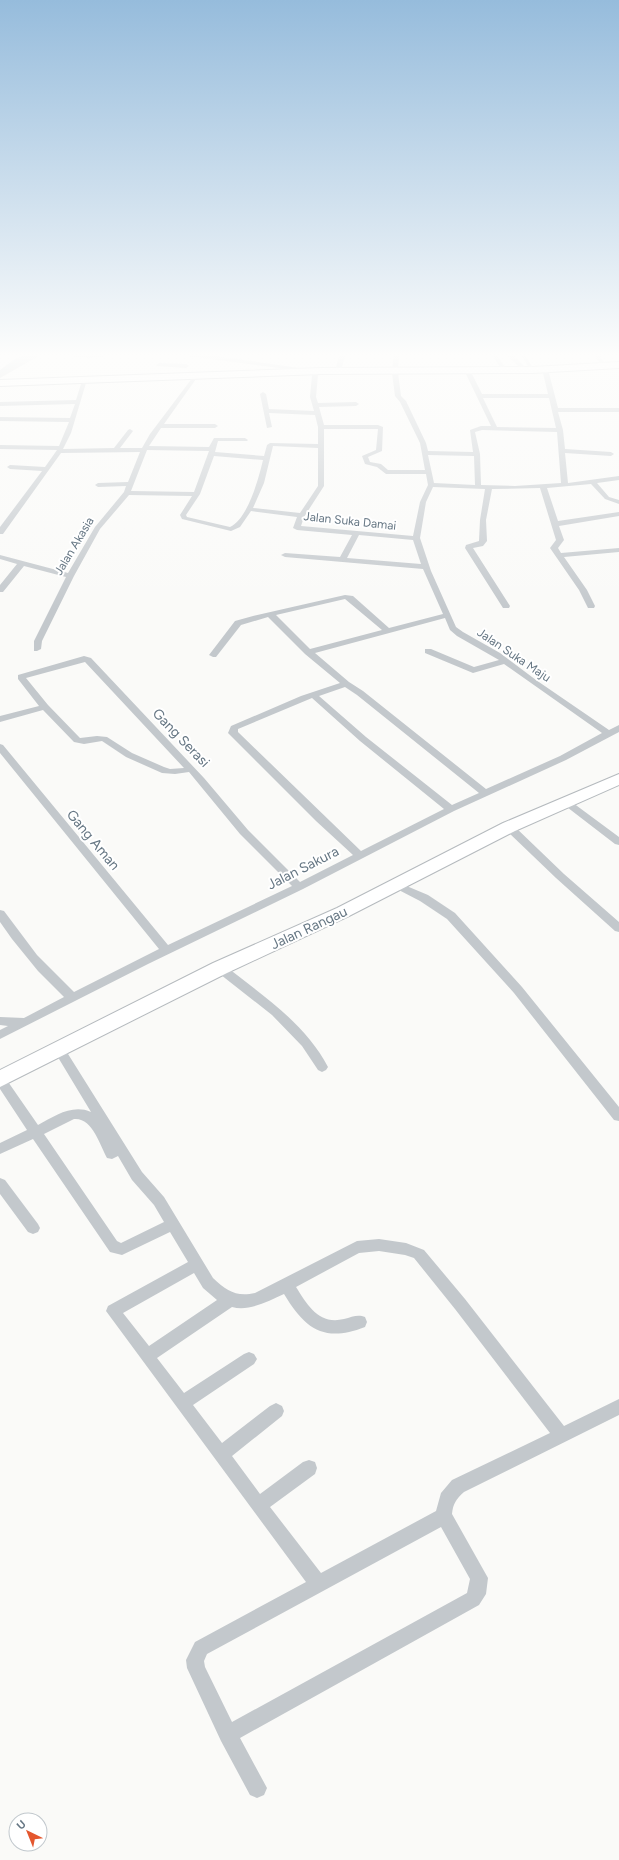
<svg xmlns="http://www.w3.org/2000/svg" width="619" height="1860" viewBox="0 0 619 1860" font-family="Figtree,sans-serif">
	<rect width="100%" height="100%" fill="#fafaf8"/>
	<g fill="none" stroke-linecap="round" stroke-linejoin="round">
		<!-- river -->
		<path fill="#bbc7cb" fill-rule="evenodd" d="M 32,352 L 42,352 L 0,377 L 0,370 L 15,359 Z"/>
		<!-- primary casing -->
		<g stroke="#b5babe" stroke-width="2">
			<path id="primary" d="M 619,774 L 619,785 L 515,831 L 349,916 L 227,973 L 0,1087 L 0,1070 L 213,963 L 337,908 L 503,823 Z"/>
		</g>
		<!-- trunk casing -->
		<g stroke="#b4b9bd" stroke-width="2">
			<path id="trunk" d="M 619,362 L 619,368 L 533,373 L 321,374 L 0,386 L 0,380 L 321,368 L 533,367 Z"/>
		</g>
		<!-- minor -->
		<path fill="#c3c8cc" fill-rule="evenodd" d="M 39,352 L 89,354 L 106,352 L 188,352 L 320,371 L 317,373 L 188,356 L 106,356 L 89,358 L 44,353 L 0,378 L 0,374 Z
			M 340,352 L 346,352 L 341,371 L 338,373 L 335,371 Z
			M 394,352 L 399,352 L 398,370 L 396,371 L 398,373 L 401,396 L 406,401 L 426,443 L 428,451 L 473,452 L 470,430 L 481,426 L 491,426 L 465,372 L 468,370 L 471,372 L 482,394 L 548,394 L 543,373 L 546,371 L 549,373 L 558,408 L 619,408 L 619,412 L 558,412 L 563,430 L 565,449 L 611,452 L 614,454 L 611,456 L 565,453 L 568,483 L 619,476 L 619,480 L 597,483 L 609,497 L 619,500 L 619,504 L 605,499 L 591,484 L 547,488 L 558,521 L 619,512 L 619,516 L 559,526 L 564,540 L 558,548 L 561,553 L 619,548 L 619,552 L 564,557 L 587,590 L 595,606 L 594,608 L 588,608 L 579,590 L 550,548 L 556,540 L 540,488 L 492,489 L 486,520 L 487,541 L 483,546 L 473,548 L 510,606 L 509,608 L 503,608 L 465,548 L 466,545 L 479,541 L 480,520 L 485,489 L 433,487 L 426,502 L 420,538 L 431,571 L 456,627 L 463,632 L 500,653 L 536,680 L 609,730 L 619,725 L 619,732 L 566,760 L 454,811 L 303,889 L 148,964 L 0,1039 L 0,1030 L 8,1026 L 0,1025 L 0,1017 L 24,1018 L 64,997 L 38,971 L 12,939 L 0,922 L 0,910 L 4,911 L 37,955 L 74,992 L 159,949 L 0,753 L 0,744 L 3,745 L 168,945 L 292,886 L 240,834 L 189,772 L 175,774 L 162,773 L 126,757 L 102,741 L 84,744 L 74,742 L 43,710 L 0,722 L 0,716 L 39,706 L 18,679 L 18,675 L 84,656 L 91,658 L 204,778 L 248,830 L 300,882 L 353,855 L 316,821 L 228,733 L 231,726 L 301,696 L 340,683 L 305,654 L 268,617 L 241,625 L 216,657 L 213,657 L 209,655 L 235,621 L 253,616 L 345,595 L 353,596 L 389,628 L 443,614 L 423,569 L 285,557 L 281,555 L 285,553 L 340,557 L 352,535 L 297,530 L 293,528 L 297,517 L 251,511 L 240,527 L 231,531 L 182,519 L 180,515 L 192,496 L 129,495 L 100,529 L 74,576 L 42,641 L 41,649 L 37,651 L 34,651 L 34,641 L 66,577 L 24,566 L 3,592 L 0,592 L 0,585 L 17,564 L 0,559 L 0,555 L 68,573 L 95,527 L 124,492 L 126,486 L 98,487 L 95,485 L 98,483 L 128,482 L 140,452 L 61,453 L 3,534 L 0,534 L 0,527 L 42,471 L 10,469 L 7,467 L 10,465 L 45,467 L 57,450 L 0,449 L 0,445 L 59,446 L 69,422 L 0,421 L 0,417 L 70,418 L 75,404 L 0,406 L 0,402 L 76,400 L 81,384 L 86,383 L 71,433 L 63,449 L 114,448 L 128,430 L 130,429 L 133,431 L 120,448 L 142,448 L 150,434 L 193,377 L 196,379 L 164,424 L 215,424 L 218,426 L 215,428 L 161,428 L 149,446 L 209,447 L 214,438 L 245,438 L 248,440 L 247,441 L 218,441 L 215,452 L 264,456 L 267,445 L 270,443 L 318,444 L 318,427 L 315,415 L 269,413 L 272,427 L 267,428 L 260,394 L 263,392 L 266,394 L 269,409 L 314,411 L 310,397 L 312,375 L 315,373 L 318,375 L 316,397 L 318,403 L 356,402 L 359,404 L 356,406 L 319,407 L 324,425 L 378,425 L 383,427 L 382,451 L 368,457 L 370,462 L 381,464 L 388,470 L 425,470 L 420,443 L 400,402 L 395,396 L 392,373 L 394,371 L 392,370 ZM 483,398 L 549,398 L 556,428 L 497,427 ZM 324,429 L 378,429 L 376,450 L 362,456 L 365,464 L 377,467 L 386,474 L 426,474 L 428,485 L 420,502 L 413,536 L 301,526 L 304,517 L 324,486 ZM 482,430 L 557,432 L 561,483 L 515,486 L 481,485 L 480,454 L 475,432 ZM 273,446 L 318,448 L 318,486 L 300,513 L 253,508 L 264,483 ZM 147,450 L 209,451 L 194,492 L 131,491 ZM 428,455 L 474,456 L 475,485 L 434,483 ZM 214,456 L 263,460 C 259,477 248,519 230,527 L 187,517 L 186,515 L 200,494 ZM 359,535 L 413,540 L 421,564 L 347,558 ZM 345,599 L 382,630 L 310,649 L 276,615 ZM 445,618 L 450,630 L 457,636 L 499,660 L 474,667 L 431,649 L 425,649 L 425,653 L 473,673 L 504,664 L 602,733 L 560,756 L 486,789 L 363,691 L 349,682 L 315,653 ZM 85,662 L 184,768 L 170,769 L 164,767 L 132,753 L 107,737 L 97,736 L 80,738 L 48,705 L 26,678 ZM 345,687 L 357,695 L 479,793 L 452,805 L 366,737 L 319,696 ZM 312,698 L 360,741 L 444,809 L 361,851 L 238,732 L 238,729 Z
			M 519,352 L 523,352 L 535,371 L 531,371 Z
			M 593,352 L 598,352 L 607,368 L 603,368 Z
			M 507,353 L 511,353 L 527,369 L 527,371 L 523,371 L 507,355 Z
			M 491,354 L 495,354 L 507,369 L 507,371 L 503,371 Z
			M 159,363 L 186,364 L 189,366 L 186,368 L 157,366 L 156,365 Z
			M 566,799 L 569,800 L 619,837 L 619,845 L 615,844 L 563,804 L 561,802 Z
			M 509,824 L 513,825 L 564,874 L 619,922 L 619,932 L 615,931 L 556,878 L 505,829 L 504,827 L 505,825 Z
			M 397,882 L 428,895 L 455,913 L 522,987 L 619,1107 L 619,1121 L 614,1120 L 514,993 L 447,919 L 420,901 L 393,887 L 392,885 L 393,883 Z
			M 220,964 L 224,965 C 262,995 305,1023 328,1067 L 326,1070 L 322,1072 L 318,1070 L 302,1046 L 272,1015 L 216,971 L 214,968 L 216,965 Z
			M 59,1044 L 63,1046 L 142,1172 L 164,1197 L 213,1278 C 227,1291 236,1297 255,1293 L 357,1241 L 379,1239 L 406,1243 L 424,1250 L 465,1299 L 564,1426 L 619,1399 L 619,1415 L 464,1492 C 456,1499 453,1504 452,1514 L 488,1578 L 486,1594 L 479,1605 L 240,1738 L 267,1788 L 264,1795 L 257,1798 L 250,1795 L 221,1741 L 187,1668 L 186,1660 L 195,1642 L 306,1582 L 106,1311 L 108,1306 L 188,1262 L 170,1232 L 122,1255 L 110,1252 L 33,1139 L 0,1154 L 0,1143 L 27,1130 L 0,1089 L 0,1074 L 4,1076 L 38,1125 C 55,1116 72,1104 91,1112 L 53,1049 L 55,1046 ZM 74,1119 C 92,1117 100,1145 107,1158 L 112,1159 L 118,1156 L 132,1180 L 154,1205 L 164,1222 L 121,1243 L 117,1241 L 44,1134 ZM 379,1251 L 405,1255 L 414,1258 L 455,1309 L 550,1433 L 452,1480 L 441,1493 L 436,1511 L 321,1573 L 270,1507 L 315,1474 L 317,1468 L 315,1462 L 309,1460 L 303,1462 L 260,1494 L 232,1456 L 282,1416 L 284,1411 L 282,1406 L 276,1403 L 270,1406 L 222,1443 L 193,1405 L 254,1364 L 257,1359 L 254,1354 L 249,1352 L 244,1354 L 184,1393 L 157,1358 L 232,1307 C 249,1312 268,1301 284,1294 C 305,1329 324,1343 365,1327 L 367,1322 L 365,1317 C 358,1314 352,1317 344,1319 C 319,1325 308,1306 296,1287 L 359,1253 ZM 194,1273 L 203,1288 L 217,1300 L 149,1346 L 123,1313 ZM 441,1527 L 470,1579 L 467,1593 L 232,1722 L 205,1667 L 204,1661 L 207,1654 Z
			M 0,1178 L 5,1180 L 38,1224 L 40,1228 L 38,1232 L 33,1234 L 28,1232 L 0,1194 Z"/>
		<!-- primary -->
		<use href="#primary" fill="#fff" fill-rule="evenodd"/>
		<!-- trunk -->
		<use href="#trunk" fill="#fff" fill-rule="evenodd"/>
	</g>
	<!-- sky -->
	<linearGradient id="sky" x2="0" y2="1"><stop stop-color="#96bcdc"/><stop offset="0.58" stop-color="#fdfdfc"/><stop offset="1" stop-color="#fdfdfc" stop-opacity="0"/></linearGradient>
	<rect width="619" height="612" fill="url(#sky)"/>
	<g text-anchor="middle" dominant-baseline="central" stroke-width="4" stroke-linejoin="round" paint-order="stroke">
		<!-- far-street labels -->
		<g font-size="12" fill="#657683" stroke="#fff">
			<text transform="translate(350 521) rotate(6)">Jalan Suka Damai</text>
			<text transform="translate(74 546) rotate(-59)">Jalan Akasia</text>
			<text transform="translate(514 655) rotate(34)">Jalan Suka Maju</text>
		</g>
		<!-- street labels -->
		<g font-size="14" fill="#657683" stroke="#fff">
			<text transform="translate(181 738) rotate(46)">Gang Serasi</text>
			<text transform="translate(93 840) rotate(50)">Gang Aman</text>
			<text transform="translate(303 868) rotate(-27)">Jalan Sakura</text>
			<text transform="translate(309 928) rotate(-25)">Jalan Rangau</text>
		</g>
	</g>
	<!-- north arrow -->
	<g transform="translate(28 1832) rotate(317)"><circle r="19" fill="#ffffff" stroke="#c1c8cd"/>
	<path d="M0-3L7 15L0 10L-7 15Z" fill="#e4572e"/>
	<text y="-6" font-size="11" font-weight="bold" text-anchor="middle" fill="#657683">U</text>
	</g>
</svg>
